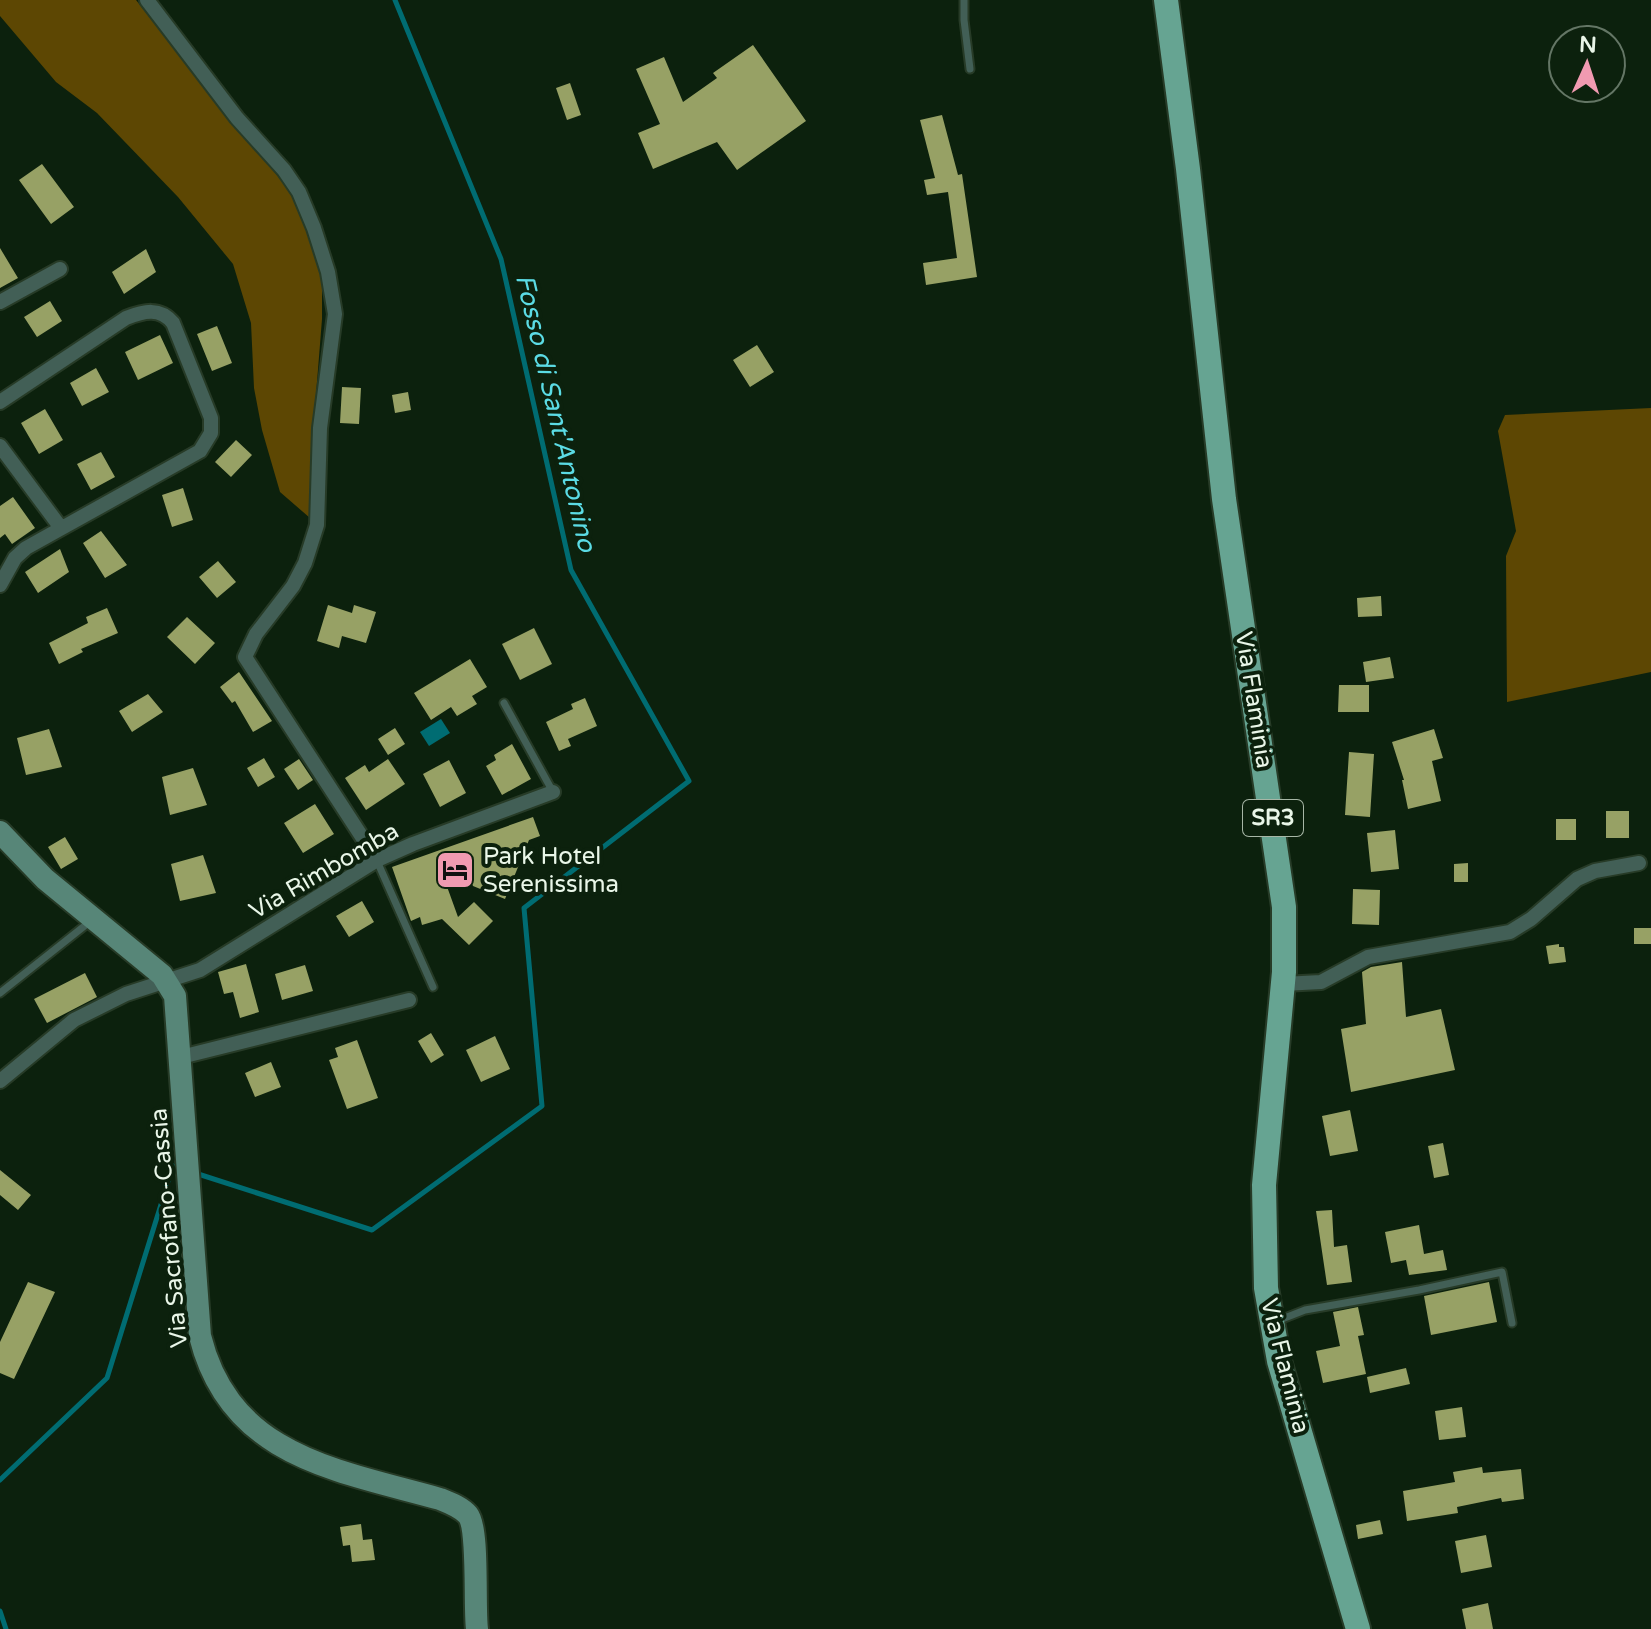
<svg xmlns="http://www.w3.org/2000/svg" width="1651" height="1629" viewBox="0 0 1651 1629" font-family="'Varela Round',sans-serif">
	<rect width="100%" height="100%" fill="#0c210d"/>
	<!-- forest -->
	<path fill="#5d4703" d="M 0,0 L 136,0 L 297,200 L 312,233 L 322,271 L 322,319 L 311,458 L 310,518 L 280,492 L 262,430 L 254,388 L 251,323 L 233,264 L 178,197 L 97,113 L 56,82 L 0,16 Z
		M 1651,408 L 1651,672 L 1507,702 L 1506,556 L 1516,531 L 1498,431 L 1505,415 Z"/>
	<!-- water -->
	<path fill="#006c72" d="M 441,719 L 450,733 L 429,746 L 420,732 Z"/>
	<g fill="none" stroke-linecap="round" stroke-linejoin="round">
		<!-- stream -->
		<path stroke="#006c72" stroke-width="5" d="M 195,1173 L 372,1230 L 542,1106 L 524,908 L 689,781 L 571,570 L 501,259 L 395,0
			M 0,1480 L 107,1378 L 173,1166 L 182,1169
			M 0,1611 L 6,1629"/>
	</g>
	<!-- building -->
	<path fill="#97a165" d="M 753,45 L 806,121 L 737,170 L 717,142 L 653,169 L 638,133 L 660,124 L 636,69 L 664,57 L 683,102 L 717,78 L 713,73 Z
		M 570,83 L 581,115 L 567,120 L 556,88 Z
		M 942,115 L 958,175 L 962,174 L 977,277 L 926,285 L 923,263 L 957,258 L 948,192 L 927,195 L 924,180 L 935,178 L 920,120 Z
		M 42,164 L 74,207 L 51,224 L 19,180 Z
		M 0,248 L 18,278 L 0,288 Z
		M 146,249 L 156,272 L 124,294 L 112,272 Z
		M 50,301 L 62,321 L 37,337 L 24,317 Z
		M 217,326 L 232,363 L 212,371 L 197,334 Z
		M 160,335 L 173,363 L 138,380 L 125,352 Z
		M 757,345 L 774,372 L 750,387 L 733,360 Z
		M 96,368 L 109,392 L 82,406 L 70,383 Z
		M 342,387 L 361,388 L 359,424 L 340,423 Z
		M 408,392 L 411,410 L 395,413 L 392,395 Z
		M 45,409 L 63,440 L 39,454 L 21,423 Z
		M 236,440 L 252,455 L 231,477 L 215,462 Z
		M 101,452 L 115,477 L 91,490 L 77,464 Z
		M 183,488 L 193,520 L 172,527 L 162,495 Z
		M 13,497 L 35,528 L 12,544 L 5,534 L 0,538 L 0,506 Z
		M 101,531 L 127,565 L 105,578 L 83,543 Z
		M 60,549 L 69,572 L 38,593 L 25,572 Z
		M 218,561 L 236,582 L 217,598 L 199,577 Z
		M 1381,596 L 1382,616 L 1358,617 L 1357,598 Z
		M 328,605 L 352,613 L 354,605 L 376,612 L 366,643 L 342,636 L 339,648 L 317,641 Z
		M 107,608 L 118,633 L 81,649 L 83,652 L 59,664 L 49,643 L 88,623 L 86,617 Z
		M 187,617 L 215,643 L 195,664 L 167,637 Z
		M 534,628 L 552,664 L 520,680 L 502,644 Z
		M 1390,657 L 1394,678 L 1366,682 L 1363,662 Z
		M 470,659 L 487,687 L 472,696 L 477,704 L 457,716 L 451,707 L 431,720 L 414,693 Z
		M 239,672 L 272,721 L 253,732 L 235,701 L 232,703 L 220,687 Z
		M 1339,685 L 1369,685 L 1369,712 L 1338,712 Z
		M 148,694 L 163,712 L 132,732 L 119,711 Z
		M 585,698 L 597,726 L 568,739 L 571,746 L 559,751 L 546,722 L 573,709 L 571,704 Z
		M 395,728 L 405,744 L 388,755 L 378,739 Z
		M 49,729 L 62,767 L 26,775 L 17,738 Z
		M 1434,729 L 1443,758 L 1432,761 L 1441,801 L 1408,809 L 1402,780 L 1404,780 L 1392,742 Z
		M 512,744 L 531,779 L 502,795 L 486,766 L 496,760 L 494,755 Z
		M 1349,752 L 1374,754 L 1370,817 L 1345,815 Z
		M 264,758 L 275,777 L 258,787 L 247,768 Z
		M 299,759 L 313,780 L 298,790 L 284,769 Z
		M 388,759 L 405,784 L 366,810 L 345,778 L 365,765 L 369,772 Z
		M 449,760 L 466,793 L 440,807 L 423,774 Z
		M 193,768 L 207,805 L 170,815 L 162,777 Z
		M 315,804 L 334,834 L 303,853 L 284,823 Z
		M 1606,811 L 1629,811 L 1629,838 L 1606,838 Z
		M 533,817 L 540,836 L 529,840 L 505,899 L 473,886 L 468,873 L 453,878 L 447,875 L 450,879 L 445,881 L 458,917 L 474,902 L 493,921 L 469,945 L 442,919 L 422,925 L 420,917 L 411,921 L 392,867 Z
		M 1556,819 L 1576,819 L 1576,840 L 1556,840 Z
		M 1395,830 L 1399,869 L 1371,872 L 1367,833 Z
		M 65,837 L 78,859 L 61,869 L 48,847 Z
		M 203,855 L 216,893 L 180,901 L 171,864 Z
		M 1468,863 L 1468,882 L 1454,882 L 1454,864 Z
		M 1353,889 L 1380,890 L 1379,925 L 1352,924 Z
		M 362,901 L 374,922 L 349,937 L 336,916 Z
		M 1634,928 L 1651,928 L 1651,944 L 1634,944 Z
		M 1559,944 L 1559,947 L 1564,947 L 1566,962 L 1549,964 L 1546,946 Z
		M 1402,962 L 1406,1017 L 1441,1009 L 1455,1070 L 1351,1092 L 1341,1029 L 1366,1024 L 1362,972 L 1371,967 Z
		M 246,964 L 259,1012 L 240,1018 L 233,992 L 224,994 L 218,972 Z
		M 305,965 L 313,991 L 282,1000 L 275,974 Z
		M 85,973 L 97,997 L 47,1023 L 34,999 Z
		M 431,1033 L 444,1055 L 431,1063 L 418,1041 Z
		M 495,1036 L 510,1069 L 481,1082 L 466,1050 Z
		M 357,1040 L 378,1098 L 347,1109 L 329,1060 L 338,1057 L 335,1048 Z
		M 271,1062 L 281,1087 L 255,1097 L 245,1073 Z
		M 1350,1110 L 1358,1151 L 1330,1156 L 1322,1116 Z
		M 1443,1143 L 1449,1175 L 1434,1178 L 1428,1146 Z
		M 0,1170 L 31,1195 L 18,1210 L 0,1195 Z
		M 1332,1210 L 1334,1247 L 1347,1245 L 1352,1282 L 1327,1285 L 1316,1211 Z
		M 1419,1225 L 1424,1254 L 1443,1250 L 1447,1270 L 1409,1275 L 1406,1260 L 1391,1263 L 1385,1232 Z
		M 28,1282 L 55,1292 L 14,1379 L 0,1373 L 0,1342 Z
		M 1489,1282 L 1497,1322 L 1431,1335 L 1424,1296 Z
		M 1358,1307 L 1364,1335 L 1358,1336 L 1366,1374 L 1323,1383 L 1316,1351 L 1340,1346 L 1333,1312 Z
		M 1406,1368 L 1410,1384 L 1370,1393 L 1367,1377 Z
		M 1462,1407 L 1466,1437 L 1439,1440 L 1435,1411 Z
		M 1482,1467 L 1483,1473 L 1521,1469 L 1524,1499 L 1502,1502 L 1501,1498 L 1457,1507 L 1458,1513 L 1407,1521 L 1403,1491 L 1455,1482 L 1453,1472 Z
		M 1380,1520 L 1383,1534 L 1358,1539 L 1356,1525 Z
		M 361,1524 L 363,1540 L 372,1539 L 375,1560 L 352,1562 L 350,1545 L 343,1546 L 340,1527 Z
		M 1486,1535 L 1492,1567 L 1461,1573 L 1455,1541 Z
		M 1488,1603 L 1493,1629 L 1466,1629 L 1462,1609 Z"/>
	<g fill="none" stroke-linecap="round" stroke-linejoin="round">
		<!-- lane casing -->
		<g stroke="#273b27" stroke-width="11">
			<path id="lane" d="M 964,0 L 964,20 L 970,69
				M 504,703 L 553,792
				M 377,861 L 433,987
				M 0,993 L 92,920
				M 1277,1321 L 1305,1310 L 1419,1290 L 1502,1272 L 1512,1323"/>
		</g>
		<!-- street casing -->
		<g stroke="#273b27" stroke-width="18">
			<path id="street" d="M 147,0 L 237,118 L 284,170 L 299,192 L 314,228 L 328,272 L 335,314 L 320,428 L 317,525 L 305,563 L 293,586 L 256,634 L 245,657 L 377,860
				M 0,302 L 60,269
				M 0,402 L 126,318 C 144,311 160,307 173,323 L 211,418 L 211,433 L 200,451 L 26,548 L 15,558 L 0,585
				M 0,446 L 61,528
				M 1283,984 L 1321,982 L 1368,957 L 1510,932 L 1531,919 L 1577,879 L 1595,871 L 1639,863
				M 181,1057 L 409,1000
				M 0,1081 L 74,1020 L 126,994 L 200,970 L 377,860 L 413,844 L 553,792"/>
		</g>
		<!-- secondary casing -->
		<g stroke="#273b27" stroke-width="26">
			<path id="secondary" d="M 0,832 L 45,879 L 162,975 L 175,996 L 200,1336 C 230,1457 337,1470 440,1499 C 450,1503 461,1507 468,1515 C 479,1529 474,1606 477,1629"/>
		</g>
		<!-- primary casing -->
		<g stroke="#273b27" stroke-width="28">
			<path id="primary" d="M 1166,0 L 1188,169 L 1224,499 L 1284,907 L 1284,972 L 1264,1185 L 1266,1288 L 1279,1361 L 1358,1629"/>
		</g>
		<!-- lane -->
		<use href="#lane" stroke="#425f56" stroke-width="7"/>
		<!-- street -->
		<use href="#street" stroke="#425f56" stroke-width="14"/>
		<!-- secondary -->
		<use href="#secondary" stroke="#578678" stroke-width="22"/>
		<!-- primary -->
		<use href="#primary" stroke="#66a492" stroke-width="24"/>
	</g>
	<!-- icons -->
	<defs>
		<g id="hotel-square" transform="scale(2)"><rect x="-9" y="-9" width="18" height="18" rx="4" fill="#f19ab1" stroke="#0c210d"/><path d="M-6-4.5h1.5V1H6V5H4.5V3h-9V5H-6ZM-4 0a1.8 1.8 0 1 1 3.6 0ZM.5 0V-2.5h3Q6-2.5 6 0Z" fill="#111"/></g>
	</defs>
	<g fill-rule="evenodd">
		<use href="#hotel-square" x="455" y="870"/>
	</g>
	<g text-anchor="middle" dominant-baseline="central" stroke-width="8" stroke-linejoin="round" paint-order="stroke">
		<!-- shield labels -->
		<rect fill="#0c210d" stroke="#a7b6a6" stroke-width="2" x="1243" y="800" width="60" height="36" rx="6"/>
		<g font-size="22" font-weight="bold" fill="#e9f6e8">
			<text x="1273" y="818">SR3</text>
		</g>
		<!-- street labels -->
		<g font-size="24" fill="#e9f6e8" stroke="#0c210d">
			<text transform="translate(1254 700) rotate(81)">Via Flaminia</text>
			<text transform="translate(324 871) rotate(-30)">Via Rimbomba</text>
			<text transform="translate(169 1228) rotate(-95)">Via Sacrofano-Cassia</text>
			<text transform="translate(1285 1366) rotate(76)">Via Flaminia</text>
		</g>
		<!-- poi labels -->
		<g font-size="24" fill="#e9f6e8" stroke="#0c210d" text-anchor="start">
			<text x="483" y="856">Park Hotel<tspan x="483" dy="28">Serenissima</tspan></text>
		</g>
		<!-- water labels -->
		<g font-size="26" font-style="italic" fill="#5bdbe4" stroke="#0c210d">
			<text transform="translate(556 413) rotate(77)">Fosso di Sant'Antonino</text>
		</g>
	</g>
	<!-- north arrow -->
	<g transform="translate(1587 64) rotate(3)"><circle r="38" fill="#0c210d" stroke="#647665" stroke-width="2"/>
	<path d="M0-6L14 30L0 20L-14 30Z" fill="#f19ab1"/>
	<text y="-12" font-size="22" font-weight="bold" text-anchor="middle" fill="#e9f6e8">N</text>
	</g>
</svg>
